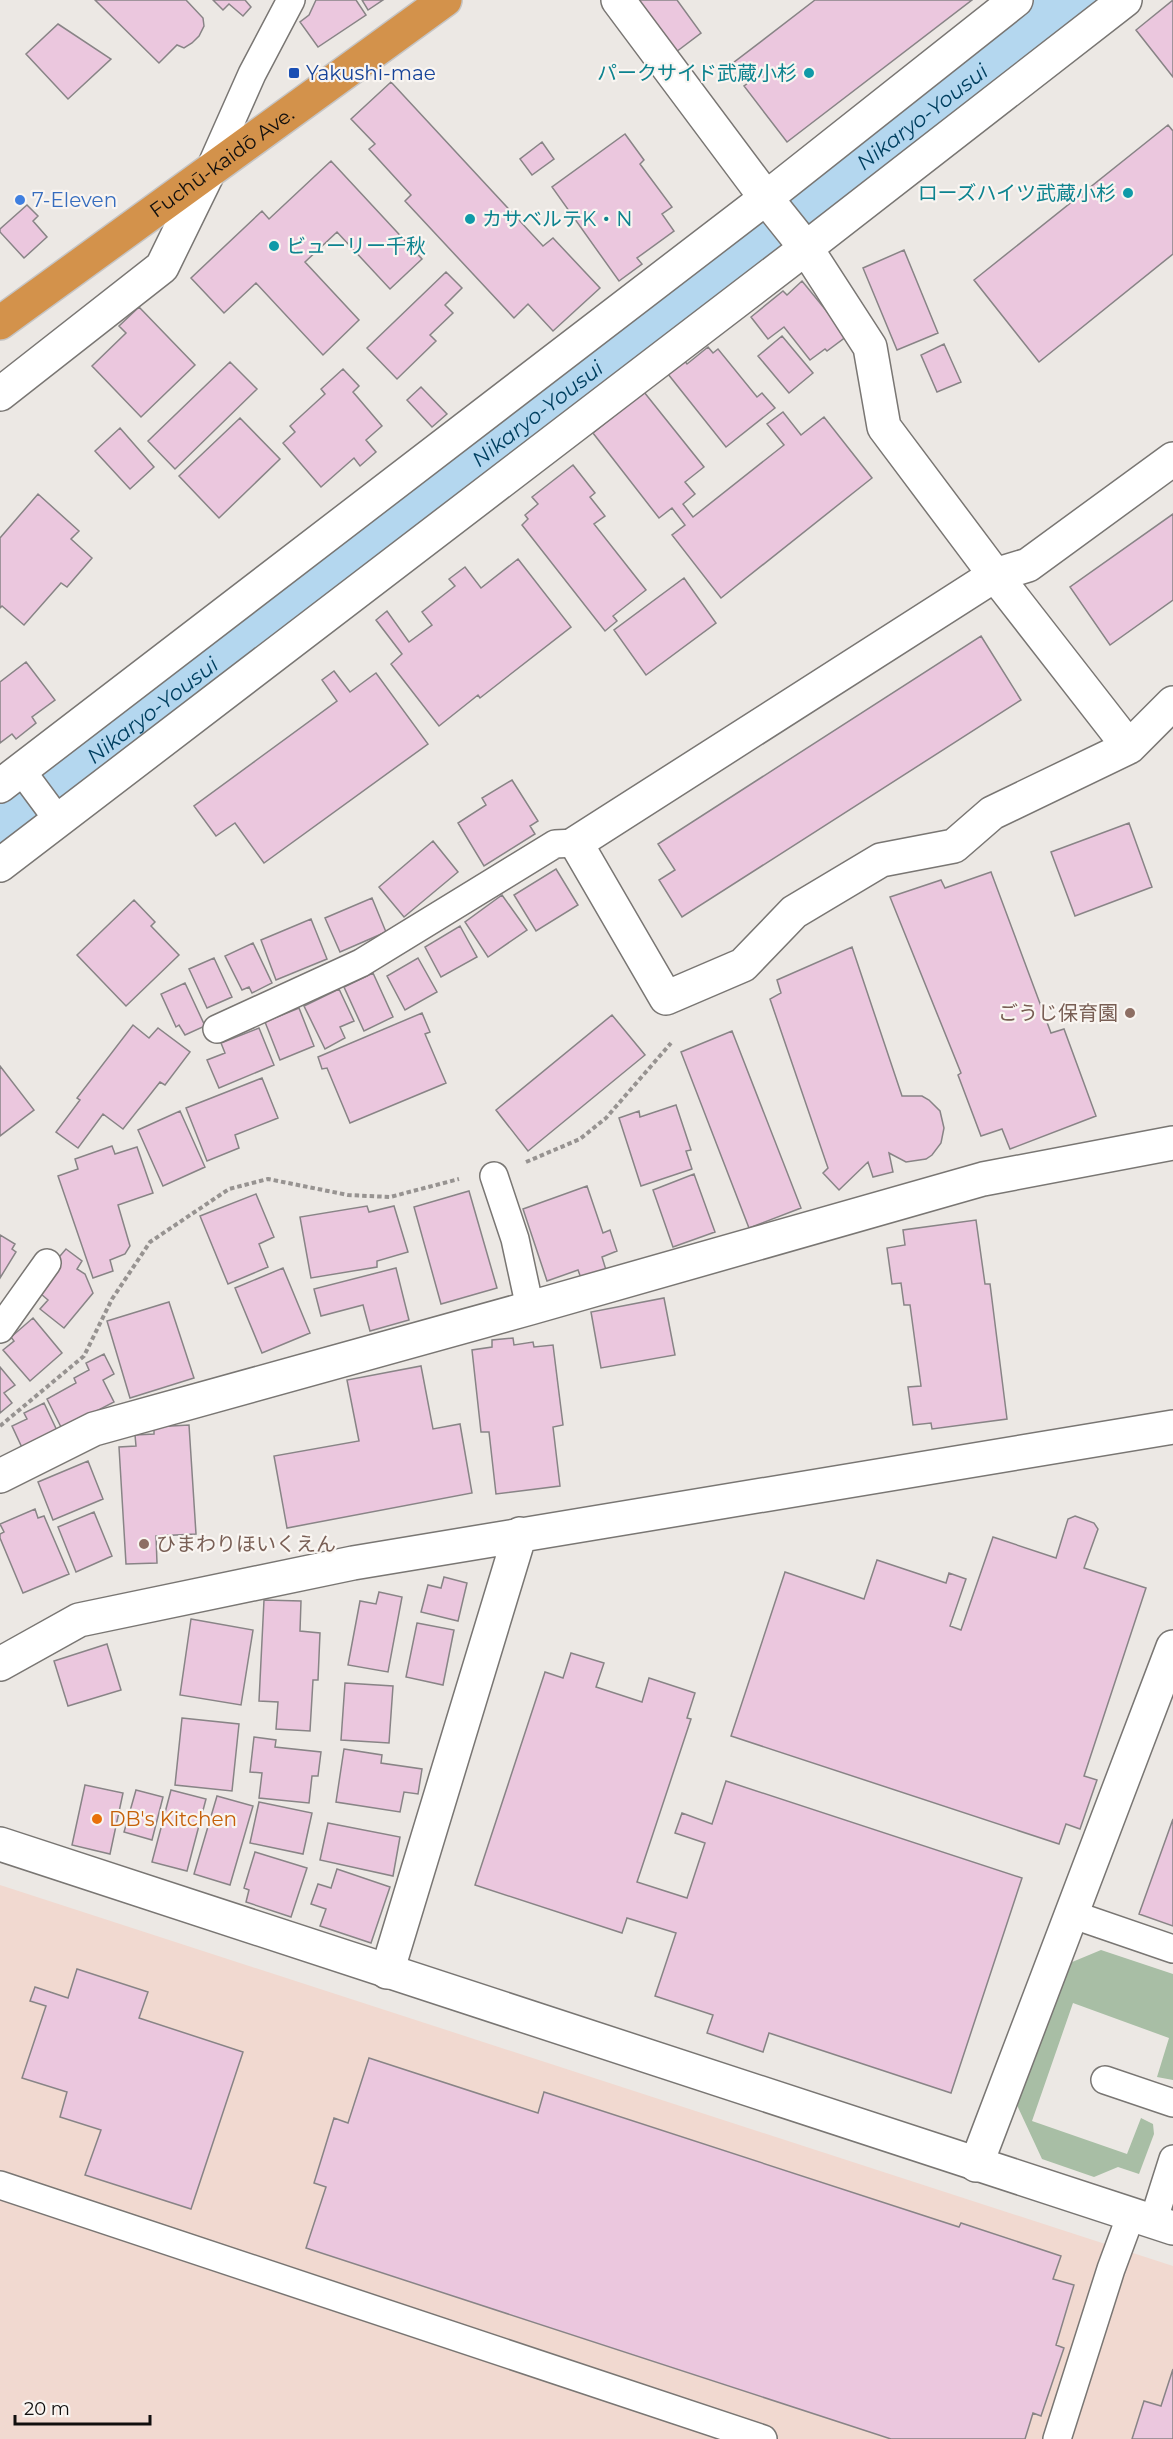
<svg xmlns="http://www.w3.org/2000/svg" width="1173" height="2439" viewBox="0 0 1173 2439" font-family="Montserrat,'Noto Sans JP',sans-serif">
	<rect width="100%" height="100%" fill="#ece8e4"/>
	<!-- industrial -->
	<path fill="#f1d9d0" d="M 0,1885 L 1173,2266 L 1173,2439 L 0,2439 Z"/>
	<!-- green -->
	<path fill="#a8bea5" d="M 1101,1950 L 1173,1974 L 1173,2080 L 1157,2077 L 1169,2038 L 1073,2003 L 1032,2121 L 1127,2154 L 1141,2118 L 1153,2124 L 1154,2134 L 1139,2174 L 1118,2167 L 1094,2177 L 1042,2159 L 1016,2103 L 1065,1965 Z"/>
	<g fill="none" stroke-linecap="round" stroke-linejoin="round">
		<!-- river -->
		<path stroke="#b4d7ef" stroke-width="81" id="s1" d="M 0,827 L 1073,0"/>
	</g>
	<!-- building -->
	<path fill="#ebc7de" stroke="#888486" stroke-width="1.5" d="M 95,0 L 186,0 L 203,18 L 204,26 L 199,36 L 192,43 L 184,48 L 177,45 L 159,63 Z
		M 213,0 L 245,0 L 251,7 L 243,16 L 229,4 L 223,10 Z
		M 316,0 L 356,0 L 366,15 L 318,47 L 300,22 L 309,15 Z
		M 362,0 L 383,0 L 368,10 Z
		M 638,0 L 677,0 L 701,33 L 676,52 Z
		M 815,0 L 972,0 L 787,142 L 744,86 L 748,83 L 733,63 Z
		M 1173,0 L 1173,77 L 1136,30 Z
		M 58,24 L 111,59 L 68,99 L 26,54 Z
		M 391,82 L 543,246 L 553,238 L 600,288 L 553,331 L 528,304 L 514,318 L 405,201 L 411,195 L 369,149 L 375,144 L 351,119 Z
		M 1168,125 L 1173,131 L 1173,254 L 1039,362 L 974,280 Z
		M 625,134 L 644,160 L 640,164 L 672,207 L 662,214 L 674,231 L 637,258 L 642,264 L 619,281 L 552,187 Z
		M 542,142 L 554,159 L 532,175 L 520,159 Z
		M 331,161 L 422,259 L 390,289 L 337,232 L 305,262 L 359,320 L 323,355 L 256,283 L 224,313 L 191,278 L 262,211 L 269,219 Z
		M 27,205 L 38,216 L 33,221 L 47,237 L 24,258 L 0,232 L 0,229 Z
		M 904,250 L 938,333 L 897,350 L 863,268 Z
		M 446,272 L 462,288 L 445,305 L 453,313 L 430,335 L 436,341 L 397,379 L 367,348 Z
		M 802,281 L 847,336 L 827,351 L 825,349 L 810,360 L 784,327 L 768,339 L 751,317 L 783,291 L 787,295 Z
		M 139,307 L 195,365 L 141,417 L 92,366 L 126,333 L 119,326 Z
		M 782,336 L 813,373 L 789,393 L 758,356 Z
		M 944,344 L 961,382 L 937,392 L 921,355 Z
		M 708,347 L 713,353 L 718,349 L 757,397 L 762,393 L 775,408 L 726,447 L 668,374 L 684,360 L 687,364 Z
		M 230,362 L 257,389 L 175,469 L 148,441 Z
		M 343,369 L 359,386 L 353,392 L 382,426 L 366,440 L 376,452 L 360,466 L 354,458 L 321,487 L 283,443 L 295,432 L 290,426 L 325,394 L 321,389 Z
		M 421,387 L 447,414 L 432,427 L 407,400 Z
		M 644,392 L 704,467 L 685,482 L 695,494 L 683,504 L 693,517 L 784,445 L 767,424 L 783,412 L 801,435 L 824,417 L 872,478 L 721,598 L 672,535 L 685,525 L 672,508 L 659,518 L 593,433 Z
		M 240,418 L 280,459 L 219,518 L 179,476 Z
		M 120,428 L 154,467 L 130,489 L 95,451 Z
		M 573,465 L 595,493 L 590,497 L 605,516 L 594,524 L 646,590 L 613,616 L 617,621 L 605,631 L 522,525 L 528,519 L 525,515 L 538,504 L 532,497 Z
		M 38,494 L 79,531 L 71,539 L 92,558 L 67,587 L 61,583 L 24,625 L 2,606 L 0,608 L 0,538 Z
		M 1173,514 L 1173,600 L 1110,645 L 1070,587 Z
		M 518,559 L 571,627 L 480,698 L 478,695 L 439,726 L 391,664 L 402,654 L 376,620 L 387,611 L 409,642 L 432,625 L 422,612 L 455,586 L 449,579 L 465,567 L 481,588 Z
		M 684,578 L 716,623 L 646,675 L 614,630 Z
		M 981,636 L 1021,700 L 682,917 L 659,880 L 675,870 L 658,844 Z
		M 26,662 L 55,700 L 32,717 L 36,723 L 16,739 L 12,734 L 0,743 L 0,682 Z
		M 334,671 L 350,692 L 376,673 L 428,744 L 264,863 L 235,823 L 216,836 L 194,806 L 337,701 L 322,680 Z
		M 512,780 L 538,821 L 530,826 L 535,834 L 484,866 L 458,823 L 486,805 L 482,798 Z
		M 1129,823 L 1152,887 L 1075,916 L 1051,852 Z
		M 433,841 L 458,872 L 404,917 L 379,887 Z
		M 556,869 L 578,905 L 536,931 L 514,895 Z
		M 991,872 L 1051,1033 L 1064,1029 L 1096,1116 L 1010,1149 L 1002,1129 L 981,1136 L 958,1075 L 961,1073 L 890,897 L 941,880 L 945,888 Z
		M 502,895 L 527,930 L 488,957 L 465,922 Z
		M 372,898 L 386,932 L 340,952 L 325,918 Z
		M 134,900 L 155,922 L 151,926 L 179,955 L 126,1006 L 77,955 Z
		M 311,919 L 327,959 L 276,980 L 261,940 Z
		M 460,926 L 477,957 L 441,977 L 425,947 Z
		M 253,943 L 272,983 L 252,993 L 249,987 L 242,990 L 225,956 Z
		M 852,947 L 902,1096 L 922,1096 L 929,1100 L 940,1111 L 944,1128 L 941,1143 L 932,1155 L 926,1159 L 906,1162 L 889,1153 L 893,1172 L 873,1177 L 868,1162 L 839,1190 L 823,1173 L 828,1168 L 770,999 L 781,993 L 777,980 Z
		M 214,958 L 232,997 L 207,1008 L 189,969 Z
		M 418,958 L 437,992 L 405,1010 L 387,976 Z
		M 373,973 L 393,1017 L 364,1031 L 344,987 Z
		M 185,983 L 205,1026 L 185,1035 L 179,1025 L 176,1027 L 161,994 Z
		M 339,989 L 354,1021 L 340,1027 L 345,1038 L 325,1049 L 304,1006 Z
		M 299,1008 L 314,1046 L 280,1060 L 265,1022 Z
		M 422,1013 L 430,1032 L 425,1034 L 446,1083 L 350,1123 L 327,1068 L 322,1069 L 318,1057 Z
		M 612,1015 L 645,1055 L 528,1151 L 496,1110 Z
		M 133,1025 L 149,1038 L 158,1028 L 190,1052 L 165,1085 L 160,1082 L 123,1129 L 103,1114 L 78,1148 L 56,1132 L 80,1100 L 77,1098 Z
		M 259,1028 L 274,1065 L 219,1088 L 207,1060 L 225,1053 L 221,1043 Z
		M 732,1031 L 801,1208 L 749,1228 L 681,1052 Z
		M 0,1066 L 34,1110 L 0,1136 Z
		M 262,1078 L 278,1118 L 235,1135 L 239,1148 L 207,1161 L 186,1108 Z
		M 676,1105 L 691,1150 L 686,1151 L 692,1169 L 641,1186 L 619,1118 L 639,1111 L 640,1117 Z
		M 180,1111 L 205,1167 L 163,1186 L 138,1130 Z
		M 112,1146 L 115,1154 L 137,1147 L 153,1193 L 118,1205 L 130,1246 L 125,1254 L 110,1260 L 113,1271 L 93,1278 L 58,1176 L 78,1169 L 75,1159 Z
		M 694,1174 L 715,1232 L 673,1247 L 653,1190 Z
		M 587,1186 L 603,1233 L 610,1230 L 617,1251 L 602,1257 L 606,1270 L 581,1278 L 578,1270 L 547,1281 L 523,1209 Z
		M 469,1191 L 497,1288 L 441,1304 L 414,1207 Z
		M 256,1194 L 274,1237 L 259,1244 L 268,1267 L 228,1284 L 200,1216 Z
		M 367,1206 L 369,1212 L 394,1206 L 408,1252 L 377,1261 L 377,1267 L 311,1278 L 300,1217 Z
		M 976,1220 L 985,1284 L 990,1284 L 1007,1419 L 932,1429 L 931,1423 L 913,1425 L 908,1387 L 921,1386 L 910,1305 L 904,1305 L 901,1283 L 892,1284 L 887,1248 L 905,1245 L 903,1230 Z
		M 0,1235 L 15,1244 L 12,1249 L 16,1252 L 0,1278 Z
		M 66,1249 L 82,1261 L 77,1269 L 85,1274 L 93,1293 L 64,1328 L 40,1309 L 48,1300 L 41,1294 L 49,1284 L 42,1277 Z
		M 283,1268 L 310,1333 L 262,1353 L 235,1288 Z
		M 396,1268 L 409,1320 L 370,1331 L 363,1305 L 321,1316 L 314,1289 Z
		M 664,1298 L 675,1355 L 601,1368 L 591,1312 Z
		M 169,1302 L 194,1378 L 130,1398 L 107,1321 Z
		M 33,1318 L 62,1353 L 30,1381 L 3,1350 L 14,1341 L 11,1337 Z
		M 513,1338 L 514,1345 L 533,1342 L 534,1347 L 553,1345 L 563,1425 L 553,1427 L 560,1486 L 496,1494 L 489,1432 L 481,1432 L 472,1350 L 492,1347 L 492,1340 Z
		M 104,1354 L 114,1374 L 103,1380 L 114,1402 L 62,1429 L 47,1399 L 76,1383 L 74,1378 L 89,1370 L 86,1363 Z
		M 421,1366 L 433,1429 L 460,1424 L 472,1493 L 287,1528 L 274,1456 L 359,1441 L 347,1380 Z
		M 0,1367 L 15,1385 L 4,1393 L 12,1403 L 0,1413 Z
		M 44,1403 L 60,1437 L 25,1454 L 12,1426 L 27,1419 L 24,1413 Z
		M 189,1425 L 196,1534 L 156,1536 L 157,1563 L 126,1564 L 119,1447 L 136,1446 L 135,1435 L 154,1434 L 154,1427 Z
		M 88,1461 L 103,1499 L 53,1520 L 38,1482 Z
		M 35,1509 L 38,1518 L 44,1516 L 69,1574 L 23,1593 L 0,1538 L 0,1534 L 4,1532 L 0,1524 Z
		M 94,1512 L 112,1556 L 76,1572 L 58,1527 Z
		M 1075,1516 L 1094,1523 L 1098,1529 L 1084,1568 L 1146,1588 L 1084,1776 L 1097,1780 L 1080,1829 L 1066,1824 L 1059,1844 L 731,1736 L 785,1572 L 864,1599 L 877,1560 L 946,1583 L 949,1573 L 966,1579 L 950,1626 L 961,1630 L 993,1537 L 1056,1558 L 1068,1519 Z
		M 444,1577 L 467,1583 L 458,1621 L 421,1612 L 428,1585 L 441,1588 Z
		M 379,1592 L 402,1597 L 388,1672 L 348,1665 L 360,1601 L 376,1604 Z
		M 264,1600 L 301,1601 L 300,1631 L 320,1633 L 318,1680 L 313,1680 L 310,1731 L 276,1729 L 278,1702 L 259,1701 Z
		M 191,1619 L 253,1630 L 241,1705 L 180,1695 Z
		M 417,1623 L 454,1630 L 443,1685 L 406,1677 Z
		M 107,1644 L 121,1690 L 68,1706 L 54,1661 Z
		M 571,1653 L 604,1663 L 596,1687 L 642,1702 L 649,1678 L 695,1693 L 687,1718 L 691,1719 L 637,1882 L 687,1898 L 705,1843 L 675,1833 L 682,1813 L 712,1824 L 726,1781 L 1022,1878 L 951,2093 L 769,2033 L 763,2052 L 707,2033 L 713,2015 L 655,1996 L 676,1933 L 627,1918 L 622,1933 L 475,1885 L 545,1672 L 563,1678 Z
		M 345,1683 L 393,1686 L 389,1743 L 341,1740 Z
		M 182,1718 L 239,1724 L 232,1791 L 175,1785 Z
		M 254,1737 L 276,1740 L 275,1747 L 321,1752 L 318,1776 L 312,1776 L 309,1803 L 259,1798 L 262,1773 L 250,1772 Z
		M 344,1749 L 382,1755 L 381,1763 L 422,1769 L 418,1794 L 404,1792 L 400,1812 L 336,1802 Z
		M 85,1785 L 123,1793 L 110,1854 L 72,1845 Z
		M 136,1790 L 163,1797 L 152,1840 L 124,1832 Z
		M 171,1790 L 206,1799 L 187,1871 L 152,1862 Z
		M 217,1796 L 253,1806 L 230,1885 L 194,1874 Z
		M 259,1802 L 312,1813 L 303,1854 L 250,1843 Z
		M 1173,1819 L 1173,1926 L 1139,1914 Z
		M 328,1823 L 400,1837 L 393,1876 L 320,1860 Z
		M 255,1852 L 307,1868 L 291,1917 L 246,1902 L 249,1890 L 244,1888 Z
		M 337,1869 L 390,1887 L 371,1943 L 320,1926 L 326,1909 L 311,1904 L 318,1884 L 331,1888 Z
		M 77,1969 L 148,1992 L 139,2018 L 243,2052 L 191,2209 L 85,2175 L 101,2130 L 60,2117 L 67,2092 L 22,2078 L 46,2006 L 30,2001 L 35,1987 L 68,1998 Z
		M 369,2058 L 538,2113 L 544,2092 L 959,2227 L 961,2223 L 1061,2256 L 1053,2279 L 1074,2285 L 1056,2345 L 1064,2348 L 1041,2416 L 1033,2413 L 1025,2439 L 891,2439 L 306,2248 L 326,2187 L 314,2183 L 334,2118 L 348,2123 Z
		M 1173,2369 L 1173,2439 L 1132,2439 L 1144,2401 L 1161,2406 Z"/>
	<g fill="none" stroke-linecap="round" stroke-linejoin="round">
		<!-- lane casing -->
		<g stroke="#797673" stroke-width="30">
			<path id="lane" d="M 208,173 L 252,74 L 291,0
				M 21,770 L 58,820
				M 217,1029 L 361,963 L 555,844 L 576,843
				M 494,1176 L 515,1239 L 530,1308
				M 0,1329 L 47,1263
				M 1071,1914 L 1173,1949
				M 1105,2080 L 1173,2103
				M 0,2185 L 763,2439
				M 1153,2222 L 1173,2159
				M 1057,2439 L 1111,2269 L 1131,2215"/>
		</g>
		<!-- street casing -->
		<g stroke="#797673" stroke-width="36">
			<path id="street" d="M 618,0 L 766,198 L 806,248 L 870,347 L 884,427 L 995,575 L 1129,747 L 1173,703
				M 0,394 L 162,267 L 208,173
				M 1129,747 L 992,813 L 954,846 L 881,860 L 794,912 L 743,965 L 666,998 L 576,843 L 995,575 L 1028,565 L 1173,459
				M 0,786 L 766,198 L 1016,0
				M 0,865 L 806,248 L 1125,0
				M 0,1476 L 94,1429 L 530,1308 L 983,1179 L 1173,1143
				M 0,1664 L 79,1620 L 353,1563 L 1173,1427
				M 387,1972 L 520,1534
				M 976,2165 L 1173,1647"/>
		</g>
		<!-- secondary casing -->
		<g stroke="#797673" stroke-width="36">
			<path id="secondary" d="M 0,1844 L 1173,2228"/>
		</g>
		<!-- highway casing -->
		<g stroke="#c6c5c5" stroke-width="36">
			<g id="highway">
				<path id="s2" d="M 0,323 L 445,0"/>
			</g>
		</g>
		<!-- path -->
		<path stroke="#979391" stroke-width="4" stroke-dasharray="4.5 3" stroke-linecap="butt" d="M 526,1162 L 580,1139 L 606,1118 L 671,1043
			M 0,1426 L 84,1356 L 112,1299 L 150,1242 L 229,1189 L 268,1179 L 348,1195 L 390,1197 L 459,1179"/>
		<!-- lane -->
		<use href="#lane" stroke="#fff" stroke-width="27"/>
		<!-- street -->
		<use href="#street" stroke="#fff" stroke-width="33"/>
		<!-- secondary -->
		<use href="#secondary" stroke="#fff" stroke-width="33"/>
		<!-- highway -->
		<use href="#highway" stroke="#d3924b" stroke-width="33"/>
	</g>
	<!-- markers -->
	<rect fill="#1a4fb4" stroke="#f9f5f1" stroke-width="2" x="288" y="67" width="12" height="12" rx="3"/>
	<g fill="#0f9aa8" stroke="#f9f5f1" stroke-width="2">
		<circle cx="809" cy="73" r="6"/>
		<circle cx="1128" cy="193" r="6"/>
		<circle cx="470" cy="219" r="6"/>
		<circle cx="274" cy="246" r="6"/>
	</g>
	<circle fill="#3f7fe0" stroke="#f9f5f1" stroke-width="2" cx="20" cy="200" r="6"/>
	<g fill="#8d6e63" stroke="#f9f5f1" stroke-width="2">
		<circle cx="1130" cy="1013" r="6"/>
		<circle cx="144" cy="1544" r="6"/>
	</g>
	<circle fill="#e8710a" stroke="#f9f5f1" stroke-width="2" cx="97" cy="1819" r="6"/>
	<g text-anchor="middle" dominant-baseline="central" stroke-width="4.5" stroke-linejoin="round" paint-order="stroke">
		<!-- transit labels -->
		<g font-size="20" fill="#164399" stroke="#f9f5f1" text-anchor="start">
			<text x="306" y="73">Yakushi-mae</text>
		</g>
		<!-- culture labels -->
		<g font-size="20" fill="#0d838f" stroke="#f9f5f1" text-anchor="end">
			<text x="797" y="73">パークサイド武蔵小杉</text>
			<text x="1116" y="193">ローズハイツ武蔵小杉</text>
			<text x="482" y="219" text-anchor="start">カサベルテK・N</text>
			<text x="286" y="246" text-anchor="start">ビューリー千秋</text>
		</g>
		<!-- street labels -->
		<g font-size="20" fill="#110f0e" stroke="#f9f5f1">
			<text stroke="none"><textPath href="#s2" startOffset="274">Fuchū-kaidō Ave.</textPath></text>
		</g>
		<!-- shop labels -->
		<g font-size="20" fill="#366cbe" stroke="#f9f5f1" text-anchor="start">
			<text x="32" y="200">7-Eleven</text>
		</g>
		<!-- education labels -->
		<g font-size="20" fill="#785e54" stroke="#f9f5f1" text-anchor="end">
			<text x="1118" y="1013">ごうじ保育園</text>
			<text x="156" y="1544" text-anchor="start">ひまわりほいくえん</text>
		</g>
		<!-- food labels -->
		<g font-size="20" fill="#c56008" stroke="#f9f5f1" text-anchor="start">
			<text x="109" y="1819">DB's Kitchen</text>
		</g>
		<!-- water labels -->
		<g font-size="21" font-style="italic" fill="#004061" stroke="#f9f5f1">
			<text stroke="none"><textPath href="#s1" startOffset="1164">Nikaryo-Yousui</textPath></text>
			<text stroke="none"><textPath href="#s1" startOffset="678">Nikaryo-Yousui</textPath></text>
			<text stroke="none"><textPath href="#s1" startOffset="192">Nikaryo-Yousui</textPath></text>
		</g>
	</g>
	<!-- scale -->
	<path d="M15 2415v9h135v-9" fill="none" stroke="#110f0e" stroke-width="3"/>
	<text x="24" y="2415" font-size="18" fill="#110f0e" stroke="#f9f5f1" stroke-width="4.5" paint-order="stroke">20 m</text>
</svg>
